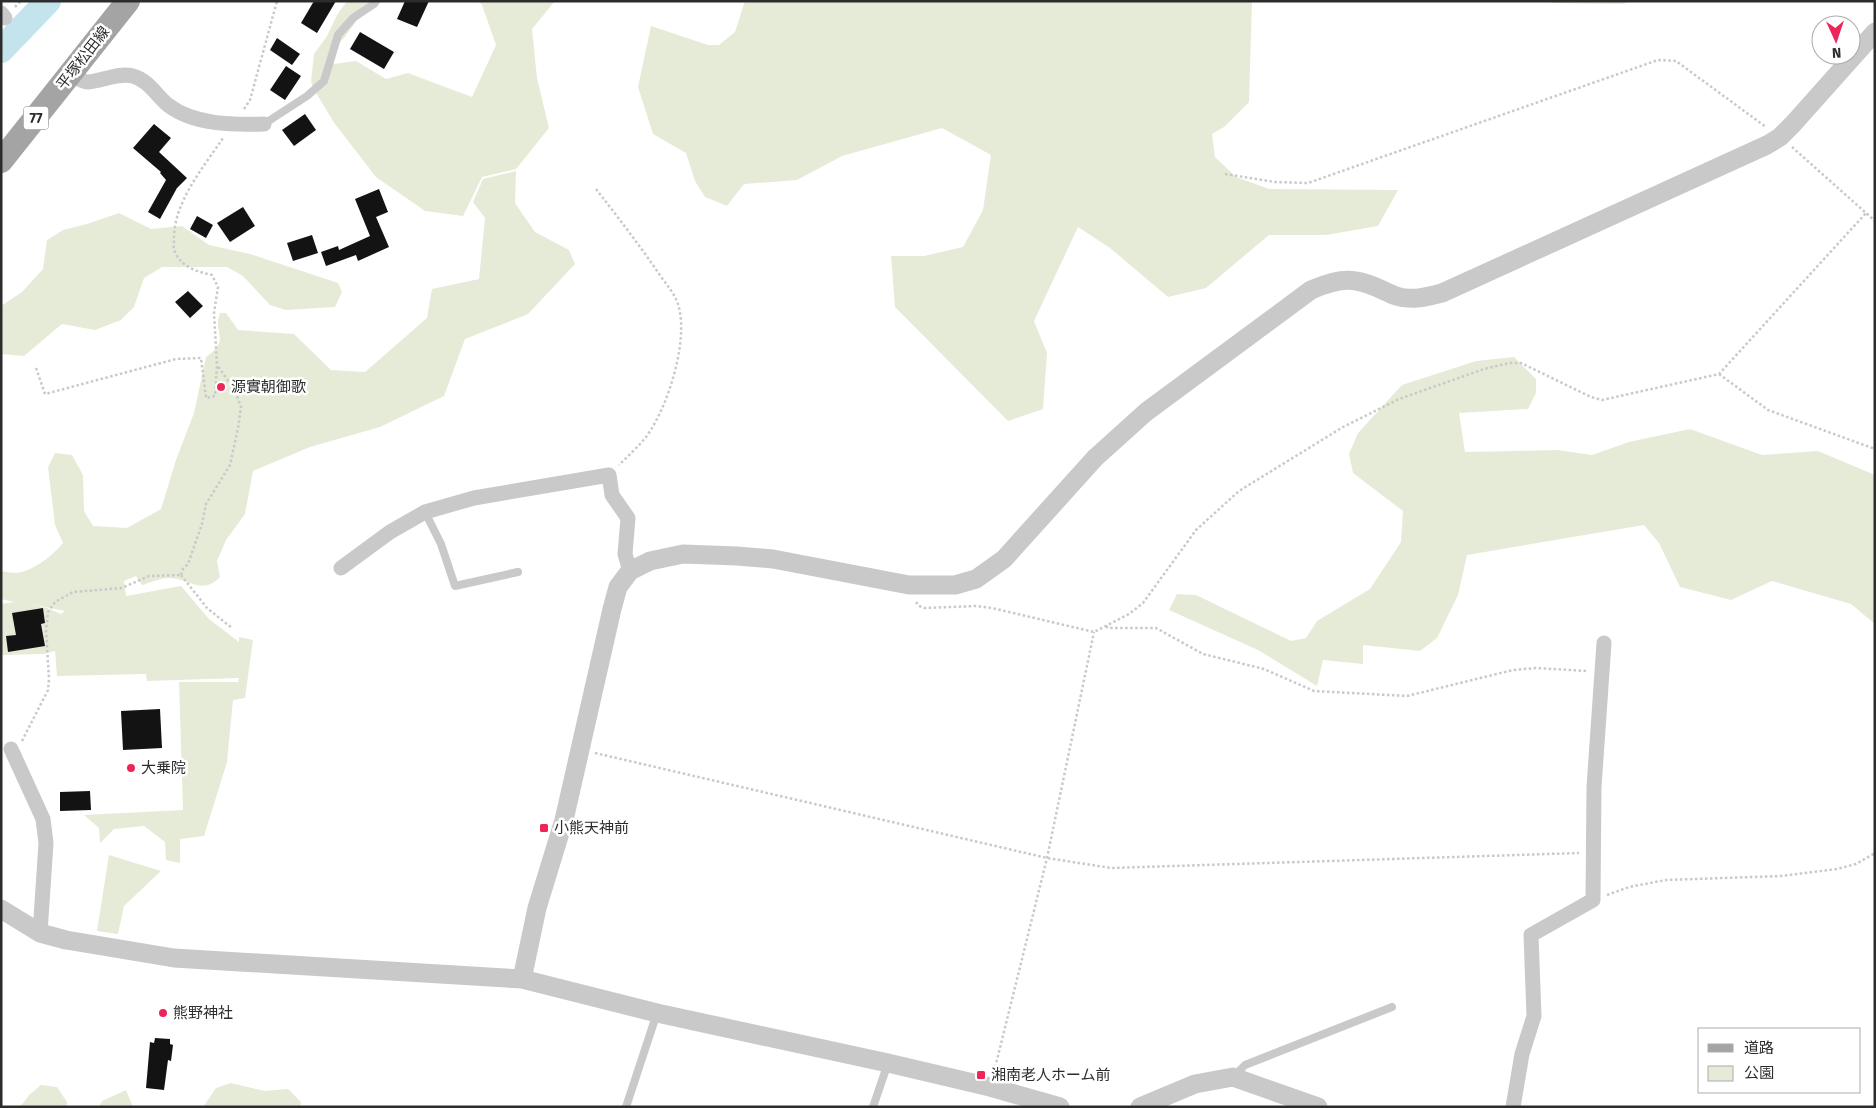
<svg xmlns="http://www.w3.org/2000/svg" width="1876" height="1108" viewBox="0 0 1876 1108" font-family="'Fira Sans','Noto Sans JP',sans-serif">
	<rect width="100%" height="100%" fill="#fff"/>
	<!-- green -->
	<path fill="#e6ebd8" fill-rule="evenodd" d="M 347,1 L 371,1 L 344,38 L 329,54 L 329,61 L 334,64 L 356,61 L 386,79 L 408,73 L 472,97 L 496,45 L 482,5 L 478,1 L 555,1 L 532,29 L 537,78 L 549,128 L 516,169 L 482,177 L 463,216 L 425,211 L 376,177 L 335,124 L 313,88 L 311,81 L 314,54 L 327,36 L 337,15 Z
		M 745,1 L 1252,1 L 1249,102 L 1224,127 L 1212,134 L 1215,157 L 1236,177 L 1269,189 L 1398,190 L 1378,226 L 1326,235 L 1269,235 L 1206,288 L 1168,297 L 1110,248 L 1078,227 L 1034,321 L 1047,353 L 1043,409 L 1008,421 L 895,307 L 891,256 L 924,256 L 963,247 L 983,210 L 991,155 L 942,128 L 842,156 L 797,180 L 744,184 L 727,206 L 705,197 L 695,181 L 686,153 L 653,134 L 638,87 L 651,26 L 708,45 L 719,45 L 735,32 Z
		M 1552,1 L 1632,1 L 1622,4 L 1551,3 Z
		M 516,171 L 515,203 L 535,232 L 569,250 L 575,264 L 528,314 L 465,339 L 444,396 L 380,427 L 310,447 L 253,471 L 245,514 L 226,540 L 217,561 L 220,577 C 202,596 189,578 169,578 C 160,578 150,583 142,585 L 136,576 L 124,581 L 126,596 L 181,586 L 209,619 L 239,642 L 239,637 L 253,640 L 245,698 L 233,700 L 227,762 L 204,836 L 180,839 L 180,863 L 166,860 L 165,842 L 144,826 L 114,829 L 100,843 L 99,828 L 84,815 L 183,810 L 179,682 L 238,682 L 239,678 L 147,681 L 146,674 L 57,676 L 55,651 L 44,654 L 1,655 L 1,604 L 14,602 L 1,599 L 1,571 C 6,572 12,573 17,573 C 35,570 52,556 63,543 L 55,525 L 48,467 L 55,453 L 72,455 L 83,475 L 84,511 L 93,526 L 127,528 L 161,509 L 176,460 L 194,413 L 206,357 C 232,339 212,334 220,313 L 226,313 L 238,330 L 294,334 L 331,370 L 365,372 L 427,318 L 432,289 L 479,279 L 485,218 L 473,202 L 483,179 ZM 25,603 L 65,611 L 61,614 L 47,608 Z
		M 119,213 L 151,229 L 182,226 L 209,245 L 250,254 L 338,283 L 342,292 L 335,307 L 286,310 L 270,305 L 243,276 L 227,267 L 162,267 L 144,278 L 134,307 L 121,320 L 95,330 L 62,324 L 24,356 L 1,354 L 1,306 L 22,292 L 43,269 L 47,240 L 63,230 L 87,224 Z
		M 1514,357 L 1536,379 L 1536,393 L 1528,409 L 1459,413 L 1465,452 L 1557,450 L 1592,455 L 1629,442 L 1690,429 L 1762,455 L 1818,451 L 1875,475 L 1875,624 L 1851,604 L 1772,581 L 1731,600 L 1680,587 L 1659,543 L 1644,525 L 1467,555 L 1458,595 L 1437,638 L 1420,651 L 1363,645 L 1363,664 L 1323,660 L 1317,686 L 1258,650 L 1169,610 L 1177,594 L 1196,595 L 1291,641 L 1306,638 L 1317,621 L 1370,589 L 1401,542 L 1403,511 L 1353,473 L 1349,454 L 1358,433 L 1402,385 L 1476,361 Z
		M 109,855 L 161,871 L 124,906 L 118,934 L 97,931 Z
		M 231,1083 L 265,1091 L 288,1089 L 301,1102 L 300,1107 L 203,1107 L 216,1088 Z
		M 41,1085 L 57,1087 L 67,1102 L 67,1107 L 20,1107 L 29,1095 Z
		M 126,1090 L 133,1107 L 99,1107 L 102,1101 Z"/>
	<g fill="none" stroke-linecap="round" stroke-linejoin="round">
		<!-- river -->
		<path stroke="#c3e4ec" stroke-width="26" d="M 1,50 L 48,1"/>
	</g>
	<!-- building -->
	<path fill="#131313" d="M 314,1 L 336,1 L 317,33 L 301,23 Z
		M 405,1 L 429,1 L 417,27 L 397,19 Z
		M 360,32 L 394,52 L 384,69 L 350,49 Z
		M 277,38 L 300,54 L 292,65 L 270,50 Z
		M 286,66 L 301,76 L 285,100 L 270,90 Z
		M 305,114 L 316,130 L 294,146 L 282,130 Z
		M 154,124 L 171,138 L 159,152 L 187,178 L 177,188 L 160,219 L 148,212 L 166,180 L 160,173 L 161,172 L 133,148 Z
		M 379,189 L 388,212 L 376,217 L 389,247 L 358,261 L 356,255 L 326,266 L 321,252 L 338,246 L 339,250 L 370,236 L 355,199 Z
		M 243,207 L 255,226 L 230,242 L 217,223 Z
		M 197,216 L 213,225 L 206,238 L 190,229 Z
		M 312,235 L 318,253 L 293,261 L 287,243 Z
		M 188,291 L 203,306 L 190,318 L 175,302 Z
		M 43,608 L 45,623 L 41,624 L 45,646 L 8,652 L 6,636 L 16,635 L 12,613 Z
		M 160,709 L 162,748 L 123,750 L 121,711 Z
		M 90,791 L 91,810 L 60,811 L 60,792 Z
		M 155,1038 L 170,1039 L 170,1044 L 173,1045 L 171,1061 L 168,1060 L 164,1090 L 146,1088 L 150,1042 L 154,1043 Z"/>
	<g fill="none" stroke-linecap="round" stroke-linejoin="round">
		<!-- path -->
		<path stroke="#c9c9c9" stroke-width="2.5" stroke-dasharray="2.5 2.5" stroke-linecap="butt" d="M 15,7 L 21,1
			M 244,109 L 250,100 L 277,1
			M 1792,147 L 1875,221
			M 1225,174 L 1275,182 L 1308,183 L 1658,60 L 1676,61 L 1766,127
			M 596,189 C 617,216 638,243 657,271 C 663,280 670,288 675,297 C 693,331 668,408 646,437 C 638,447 628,456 619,465
			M 36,368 L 45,394 L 176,359 L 201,358 L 206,398 L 215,396 L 217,365 L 214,313 L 218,287 L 212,275 C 198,272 181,267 175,252 C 173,249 174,244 174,240 C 173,203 203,168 223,138
			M 1719,374 L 1768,410 L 1875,449
			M 181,575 L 183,569 L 188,564 L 202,524 L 206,504 L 230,465 L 238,428 L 241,407 L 235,391 L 218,366
			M 181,575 L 207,608 L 232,628
			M 916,602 L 919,606 L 925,608 L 976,606 L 992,608 L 1094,632 L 1129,614 L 1143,603 L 1196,530 L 1239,491 L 1343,427 L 1399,399 L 1484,369 L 1509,363 L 1521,363 L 1591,397 L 1602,400 L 1719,374 L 1866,213
			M 1106,626 L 1108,628 L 1156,628 L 1203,654 L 1264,669 L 1314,691 L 1407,696 L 1513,670 L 1536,668 L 1587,671
			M 22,741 L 48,690 L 49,679 L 46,630 L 48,612 L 55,602 L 73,592 L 122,588 L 149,576 L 181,575
			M 595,753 L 1047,858 L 1111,868 L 1579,853
			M 1607,895 L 1629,887 L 1666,880 L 1781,876 L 1837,869 L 1856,864 L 1875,853
			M 994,1072 L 1047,858 L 1094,632"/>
		<!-- service -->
		<path stroke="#c9c9c9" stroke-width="8" d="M 264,124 L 307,96 L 324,81 L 338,35 L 353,18 L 374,4 L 376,1
			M 425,512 L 441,544 L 455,586 L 518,572
			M 1234,1076 L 1245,1065 L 1392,1007
			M 626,1107 L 657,1013
			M 873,1107 L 888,1063"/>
		<!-- minor -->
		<path stroke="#c9c9c9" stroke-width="15" d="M 1,13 L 5,18
			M 70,75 C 76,77 83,82 88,82 C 103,81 118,72 133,76 C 148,80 157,96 168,105 C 194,125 233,125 264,124
			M 341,568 L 390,532 L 425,512 L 474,498 L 609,475 L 612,495 L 628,518 L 625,554 L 630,571
			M 11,749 L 43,819 L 46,843 L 40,933
			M 1513,1107 L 1522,1054 L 1534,1016 L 1531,935 L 1593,900 L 1594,787 L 1604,643"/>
		<!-- tertiary -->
		<path stroke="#c9c9c9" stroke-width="19" d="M 1,909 L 40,933 L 66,940 L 174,958 L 522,979 L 657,1013 L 888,1063 L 990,1087 L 1060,1107
			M 522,979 L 537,908 L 564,820 L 612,609 L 618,587 L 630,571 L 650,561 L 683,554 L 737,556 L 773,559 L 909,585 L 955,585 L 976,579 L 1004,559 L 1095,458 L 1146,412 L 1311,290 C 1325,284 1341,278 1356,281 C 1371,283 1383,291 1396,296 C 1411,301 1427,297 1442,293 L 1767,145 L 1780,137 L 1793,124 L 1875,32
			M 1140,1107 L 1195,1084 L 1233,1077 L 1318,1107"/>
		<!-- primary -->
		<path stroke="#a4a4a4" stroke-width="24" d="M 1,161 L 128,1"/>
	</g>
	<!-- markers -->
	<g fill="#ed255b" stroke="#fff" stroke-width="2">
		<circle cx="221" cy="387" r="5"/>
		<circle cx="131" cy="768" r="5"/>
		<rect x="539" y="823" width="10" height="10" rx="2.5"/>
		<circle cx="163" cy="1013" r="5"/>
		<rect x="976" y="1070" width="10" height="10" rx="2.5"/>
	</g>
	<g text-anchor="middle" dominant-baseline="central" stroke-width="5" stroke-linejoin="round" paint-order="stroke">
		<!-- shield labels -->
		<rect fill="#fff" stroke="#6b6b6b" stroke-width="1" x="23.5" y="106.5" width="25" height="23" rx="4"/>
		<g font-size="14" font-weight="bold" fill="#2c2c2c">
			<text x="36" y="118">77</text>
		</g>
		<!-- street labels -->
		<g font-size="15" fill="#2c2c2c" stroke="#fff">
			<text transform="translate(83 58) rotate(-52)">平塚松田線</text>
		</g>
		<!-- poi labels -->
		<g font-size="15" fill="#2c2c2c" stroke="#fff" text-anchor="start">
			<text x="231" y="387">源實朝御歌</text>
			<text x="141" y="768">大乗院</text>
			<text x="554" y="828">小熊天神前</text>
			<text x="173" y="1013">熊野神社</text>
			<text x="991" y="1075">湘南老人ホーム前</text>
		</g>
	</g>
	<!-- border -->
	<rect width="1876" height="1108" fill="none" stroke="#2c2c2c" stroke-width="5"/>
	<!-- legend -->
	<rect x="1698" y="1028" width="162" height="65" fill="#ffffff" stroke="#ababab"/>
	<rect x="1708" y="1044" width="25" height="8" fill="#a4a4a4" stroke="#ababab"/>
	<text x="1744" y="1053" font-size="15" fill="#2c2c2c">道路</text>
	<rect x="1708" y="1066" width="25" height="15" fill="#e6ebd8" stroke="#ababab"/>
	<text x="1744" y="1078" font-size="15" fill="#2c2c2c">公園</text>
	<!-- north arrow -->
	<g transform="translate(1836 40) rotate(177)"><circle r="24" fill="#ffffff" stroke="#ababab"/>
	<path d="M0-4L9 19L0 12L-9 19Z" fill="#ed255b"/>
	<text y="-8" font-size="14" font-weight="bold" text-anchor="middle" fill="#2c2c2c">N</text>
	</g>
</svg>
